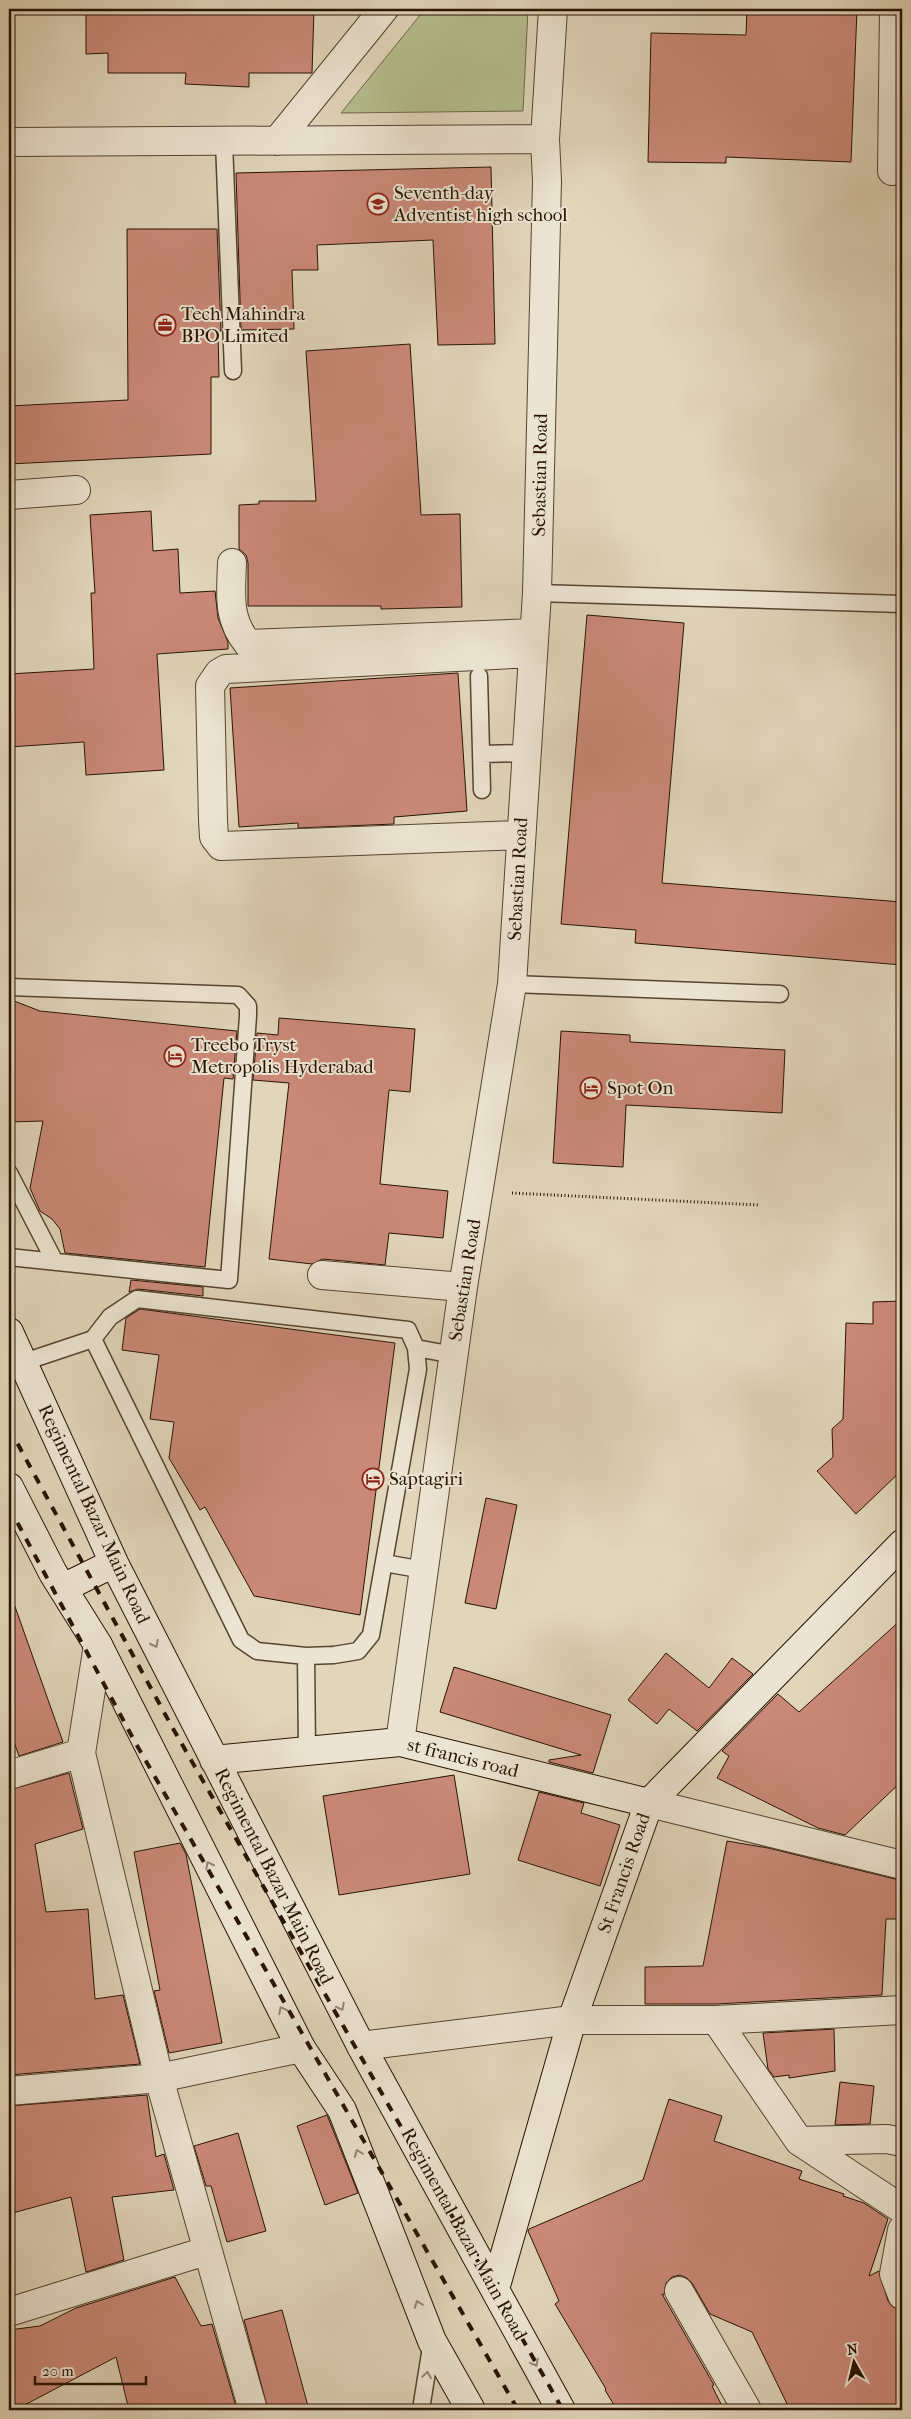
<svg xmlns="http://www.w3.org/2000/svg" width="911" height="2419" viewBox="0 0 911 2419" font-family="'IM FELL French Canon',serif">
	<rect width="100%" height="100%" fill="#e1d5ba"/>
	<filter id="stains"><feTurbulence type="fractalNoise" baseFrequency=".004" numOctaves="4"/><feColorMatrix values="0 0 0 0 .2 0 0 0 0 .09 0 0 0 0 .02 0 0 0 .5 -.17"/></filter>
	<radialGradient id="worn" r=".72"><stop offset=".6" stop-color="#630" stop-opacity="0"/><stop offset="1" stop-color="#630" stop-opacity=".3"/></radialGradient>
	<!-- green -->
	<path fill="#b5bd8e" stroke="#6e6848" d="M 425,9 L 528,9 L 523,111 L 341,113 Z"/>
	<!-- building -->
	<path fill="#ca8978" stroke="#281301" d="M 86,9 L 314,9 L 312,73 L 249,73 L 249,87 L 185,84 L 186,73 L 108,73 L 108,53 L 86,54 Z
		M 747,9 L 857,9 L 851,162 L 726,157 L 726,163 L 648,162 L 651,33 L 746,35 Z
		M 491,167 L 495,344 L 438,345 L 433,240 L 317,245 L 318,270 L 292,270 L 294,329 L 241,330 L 236,173 Z
		M 127,229 L 217,229 L 221,331 L 218,331 L 219,377 L 211,377 L 211,454 L 9,464 L 9,406 L 128,400 Z
		M 410,344 L 421,515 L 460,514 L 462,607 L 381,609 L 381,606 L 248,606 L 248,563 L 246,555 L 239,549 L 239,505 L 259,504 L 259,501 L 316,501 L 306,351 Z
		M 151,511 L 153,551 L 178,549 L 180,593 L 215,591 L 218,618 L 228,642 L 228,649 L 157,654 L 164,770 L 86,775 L 84,742 L 9,747 L 9,674 L 94,669 L 91,593 L 95,593 L 90,515 Z
		M 587,615 L 684,623 L 662,883 L 902,902 L 902,965 L 635,943 L 636,930 L 561,924 Z
		M 458,673 L 467,811 L 394,817 L 394,824 L 298,828 L 298,823 L 239,827 L 230,688 Z
		M 9,999 L 40,1011 L 237,1031 L 233,1079 L 224,1078 L 205,1267 L 65,1253 L 60,1229 L 52,1219 L 40,1211 L 30,1188 L 43,1121 L 9,1122 Z
		M 279,1018 L 415,1029 L 410,1092 L 389,1090 L 380,1184 L 448,1191 L 443,1238 L 389,1233 L 385,1265 L 323,1259 L 312,1264 L 269,1259 L 289,1083 L 253,1080 L 257,1033 L 278,1035 Z
		M 561,1031 L 630,1035 L 630,1042 L 785,1050 L 782,1113 L 626,1105 L 623,1167 L 553,1163 Z
		M 131,1280 L 203,1287 L 203,1296 L 138,1289 L 129,1292 Z
		M 902,1301 L 902,1470 L 856,1514 L 817,1471 L 833,1457 L 832,1429 L 843,1419 L 846,1323 L 873,1324 L 873,1302 Z
		M 140,1309 L 395,1343 L 360,1615 L 254,1596 L 205,1507 L 200,1510 L 169,1458 L 174,1422 L 150,1419 L 159,1355 L 122,1350 L 126,1318 Z
		M 486,1498 L 517,1505 L 496,1609 L 465,1603 Z
		M 13,1601 L 63,1742 L 19,1756 L 9,1728 L 9,1602 Z
		M 902,1619 L 902,1781 L 845,1835 L 818,1828 L 717,1778 L 729,1756 L 722,1751 L 778,1694 L 799,1712 Z
		M 666,1653 L 709,1688 L 732,1658 L 753,1674 L 697,1731 L 669,1709 L 657,1724 L 628,1700 Z
		M 454,1667 L 611,1715 L 593,1773 L 549,1762 L 549,1760 L 581,1755 L 440,1712 Z
		M 69,1773 L 83,1829 L 35,1844 L 46,1912 L 88,1909 L 95,1999 L 123,1995 L 140,2064 L 9,2075 L 9,1790 Z
		M 454,1775 L 470,1874 L 339,1895 L 323,1796 Z
		M 539,1792 L 584,1803 L 581,1813 L 620,1825 L 600,1886 L 518,1860 Z
		M 727,1841 L 768,1848 L 899,1880 L 897,1919 L 886,1919 L 882,1995 L 716,2004 L 645,2004 L 645,1967 L 703,1966 Z
		M 180,1843 L 186,1854 L 222,2043 L 169,2053 L 154,1991 L 160,1990 L 134,1852 Z
		M 834,2029 L 835,2071 L 789,2078 L 789,2075 L 774,2077 L 768,2069 L 763,2033 Z
		M 840,2082 L 874,2086 L 870,2124 L 835,2125 Z
		M 147,2095 L 156,2157 L 164,2154 L 174,2190 L 112,2197 L 124,2260 L 86,2272 L 71,2197 L 9,2214 L 9,2106 Z
		M 669,2099 L 722,2116 L 714,2141 L 802,2171 L 799,2179 L 844,2194 L 843,2196 L 864,2203 L 888,2219 L 869,2276 L 879,2271 L 888,2301 L 893,2307 L 902,2310 L 902,2410 L 790,2410 L 752,2332 L 710,2314 L 692,2283 L 687,2278 L 680,2275 L 672,2277 L 666,2283 L 664,2295 L 662,2294 L 714,2385 L 712,2386 L 724,2410 L 617,2410 L 605,2390 L 606,2389 L 555,2304 L 559,2301 L 528,2231 L 529,2229 L 643,2180 Z
		M 327,2115 L 358,2193 L 325,2205 L 297,2126 Z
		M 238,2133 L 266,2231 L 227,2242 L 211,2186 L 206,2186 L 194,2146 Z
		M 175,2277 L 201,2326 L 212,2324 L 237,2410 L 129,2410 L 116,2357 L 15,2410 L 9,2410 L 9,2330 L 40,2326 L 76,2308 Z
		M 282,2310 L 309,2410 L 268,2410 L 244,2320 Z"/>
	<g fill="none" stroke-linecap="round" stroke-linejoin="round">
		<!-- lane casing -->
		<g stroke="#56442f" stroke-width="19">
			<path id="lane" d="M 224,142 L 233,371
				M 537,593 L 902,604
				M 479,676 L 482,790
				M 482,754 L 526,753
				M 512,984 L 780,994
				M 9,987 L 238,995 L 248,1006 L 248,1016 L 229,1280 L 9,1257
				M 9,1173 L 55,1262
				M 416,1348 L 454,1355
				M 9,1367 L 93,1339 L 110,1317 L 137,1299 L 408,1330 L 416,1348 L 418,1369 L 371,1635 L 358,1651 L 334,1655 L 306,1656 L 257,1651 L 241,1640 L 93,1339
				M 384,1563 L 424,1570
				M 306,1656 L 307,1751
				M 423,2410 L 422,2403 L 432,2341"/>
		</g>
		<!-- street casing -->
		<g stroke="#56442f" stroke-width="30">
			<path id="street" d="M 277,141 L 384,9
				M 9,142 L 545,139
				M 892,171 L 894,9
				M 9,495 L 76,490
				M 232,563 C 231,595 227,618 248,644 L 534,633
				M 520,835 L 221,846 L 214,837 L 213,820 L 210,686 L 219,673 L 226,669 L 533,653
				M 322,1275 L 463,1287
				M 98,1645 L 81,1753 L 159,2078 L 253,2410
				M 400,1742 L 463,1287 L 512,984 L 537,593 L 547,181 L 545,139 L 553,9
				M 9,1775 L 81,1753
				M 649,1803 L 902,1865
				M 716,2020 L 799,2141 L 887,2139 L 902,2142
				M 361,2046 L 572,2020 L 716,2020 L 902,2010
				M 9,2091 L 159,2078 L 301,2048
				M 799,2141 L 902,2209
				M 902,2230 L 894,2274 L 902,2295
				M 679,2291 L 747,2410
				M 9,2312 L 206,2251"/>
		</g>
		<!-- secondary casing -->
		<g stroke="#281301" stroke-width="30">
			<path id="secondary" d="M 9,1332 L 114,1563 L 361,2046 L 561,2410
				M 9,1487 L 53,1573 L 98,1645 L 301,2048 L 342,2110 L 432,2341 L 471,2410
				M 63,1588 L 114,1563
				M 214,1760 L 400,1742 L 649,1803
				M 495,2289 L 572,2020 L 649,1803 L 902,1544"/>
		</g>
		<!-- path -->
		<path stroke="#281301" stroke-width="3" stroke-dasharray="1 2.5" stroke-linecap="butt" d="M 512,1193 L 759,1205"/>
		<!-- lane -->
		<use href="#lane" stroke="#ece4d2" stroke-width="16"/>
		<!-- street -->
		<use href="#street" stroke="#ece4d2" stroke-width="28"/>
		<!-- secondary -->
		<use href="#secondary" stroke="#ece4d2" stroke-width="28"/>
		<!-- rail -->
		<path stroke="#281301" stroke-width="4" stroke-dasharray="9 9" stroke-linecap="butt" d="M 9,1428 L 171,1725 L 563,2410
			M 9,1507 L 135,1742 L 518,2410"/>
	</g>
	<!-- one-way arrows -->
	<defs><path id="oneway-chevron" d="M-2-3.5L2.5 0L-2 3.5" fill="none" stroke-width="1.6" stroke-linecap="round" stroke-linejoin="round" transform="scale(1.25)"/></defs>
	<g stroke="#948674">
		<use href="#oneway-chevron" transform="translate(155 1644) rotate(63)"/>
		<use href="#oneway-chevron" transform="translate(209 1865) rotate(-117)"/>
		<use href="#oneway-chevron" transform="translate(341 2007) rotate(63)"/>
		<use href="#oneway-chevron" transform="translate(282 2010) rotate(-117)"/>
		<use href="#oneway-chevron" transform="translate(358 2153) rotate(-111)"/>
		<use href="#oneway-chevron" transform="translate(418 2304) rotate(-111)"/>
		<use href="#oneway-chevron" transform="translate(535 2363) rotate(62)"/>
		<use href="#oneway-chevron" transform="translate(427 2375) rotate(-81)"/>
	</g>
	<!-- icons -->
	<defs>
		<g id="school-ring" transform="scale(1.125)"><circle r="9.5" fill="#ece4d2" stroke="#8f2418" stroke-width="1.5"/><path d="M0-5L7-2L0 1L-7-2ZM-4 1L0 2.5L4 1V4Q0 6-4 4Z" fill="#8f2418"/></g>
		<g id="office-ring" transform="scale(1.125)"><circle r="9.5" fill="#ece4d2" stroke="#8f2418" stroke-width="1.5"/><path d="M-6-3h4V-5.5h4V-3h4V5H-6ZM-1-4.5V-3h2v-1.5ZM-6 0V1H6V0Z" fill="#8f2418"/></g>
		<g id="hotel-ring" transform="scale(1.125)"><circle r="9.5" fill="#ece4d2" stroke="#8f2418" stroke-width="1.5"/><path d="M-6-4.5h1.5V1H6V5H4.5V3h-9V5H-6ZM-4 0a1.8 1.8 0 1 1 3.6 0ZM.5 0V-2.5h3Q6-2.5 6 0Z" fill="#8f2418"/></g>
	</defs>
	<g fill-rule="evenodd">
		<use href="#school-ring" x="378" y="204"/>
		<use href="#office-ring" x="165" y="325"/>
		<use href="#hotel-ring" x="175" y="1056"/>
		<use href="#hotel-ring" x="591" y="1088"/>
		<use href="#hotel-ring" x="373" y="1479"/>
	</g>
	<g text-anchor="middle" dominant-baseline="central" stroke-width="4" stroke-linejoin="round" paint-order="stroke">
		<!-- poi labels -->
		<g font-size="19" fill="#281301" stroke="#ece4d2" text-anchor="start">
			<text x="394" y="193">Seventh-day<tspan x="394" dy="22">Adventist high school</tspan></text>
			<text x="181" y="314">Tech Mahindra<tspan x="181" dy="22">BPO Limited</tspan></text>
			<text x="191" y="1045">Treebo Tryst<tspan x="191" dy="22">Metropolis Hyderabad</tspan></text>
			<text x="607" y="1088">Spot On</text>
			<text x="389" y="1479">Saptagiri</text>
		</g>
		<!-- street labels -->
		<g font-size="19" fill="#281301" stroke="#ece4d2">
			<text transform="translate(540 475) rotate(-89)">Sebastian Road</text>
			<text transform="translate(518 879) rotate(-87)">Sebastian Road</text>
			<text transform="translate(465 1280) rotate(-81)">Sebastian Road</text>
			<text transform="translate(94 1514) rotate(65)">Regimental Bazar Main Road</text>
			<text transform="translate(463 1758) rotate(14)">st francis road</text>
			<text transform="translate(624 1873) rotate(-71)">St Francis Road</text>
			<text transform="translate(274 1876) rotate(63)">Regimental Bazar Main Road</text>
			<text transform="translate(464 2234) rotate(61)">Regimental Bazar Main Road</text>
		</g>
	</g>
	<!-- margin -->
	<rect width="911" height="2419" fill="none" stroke="#e1d5ba" stroke-width="30"/>
	<rect x="10" y="10" width="891" height="2399" fill="none" stroke="#281301" stroke-width="2.5"/>
	<rect x="15" y="15" width="881" height="2389" fill="none" stroke="#281301"/>
	<!-- north arrow -->
	<g transform="translate(854 2362) rotate(352)" stroke="#ece4d2" stroke-width="4" paint-order="stroke">
	<path d="M0-4L9 19L0 12L-9 19Z" fill="#281301"/>
	<text y="-8" font-size="14" font-weight="bold" text-anchor="middle" fill="#281301">N</text>
	</g>
	<!-- scale -->
	<path d="M35 2376v8h111v-8" fill="none" stroke="#281301" stroke-width="2.5"/>
	<text x="42" y="2376" font-size="15" fill="#281301" stroke="#ece4d2" stroke-width="4" paint-order="stroke">20 m</text>
	<rect width="100%" height="100%" filter="url(#stains)"/>
	<rect width="100%" height="100%" fill="url(#worn)"/>
</svg>
